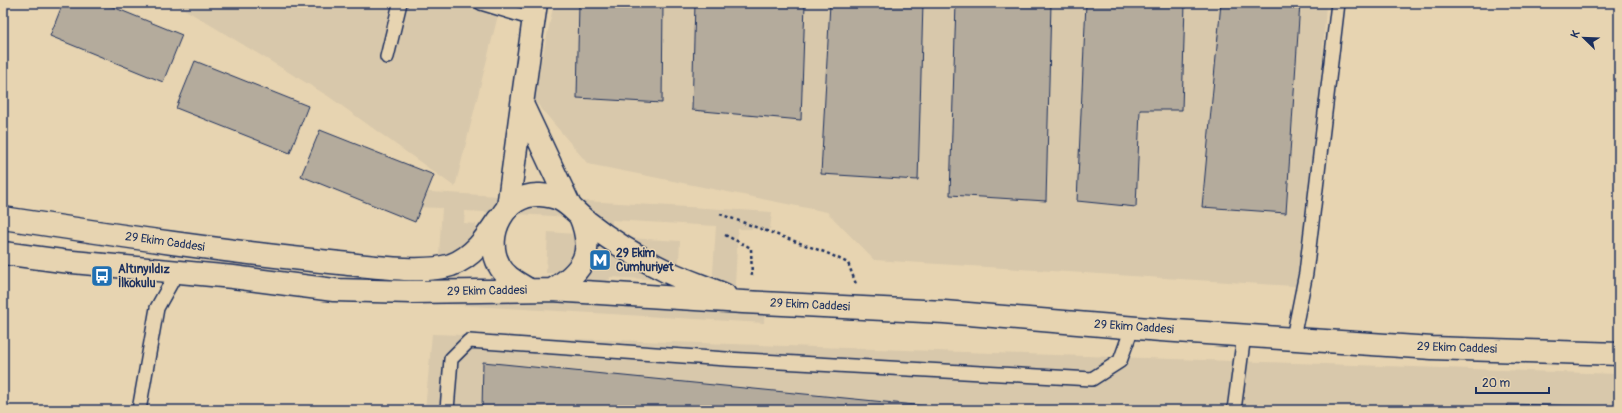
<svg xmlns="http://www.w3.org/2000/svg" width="1622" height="413" viewBox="0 0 1622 413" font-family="Pangolin,sans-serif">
	<rect width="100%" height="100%" fill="#e7d4b1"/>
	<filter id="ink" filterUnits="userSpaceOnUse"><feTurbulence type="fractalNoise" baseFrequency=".025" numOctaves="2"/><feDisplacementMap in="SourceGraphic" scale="8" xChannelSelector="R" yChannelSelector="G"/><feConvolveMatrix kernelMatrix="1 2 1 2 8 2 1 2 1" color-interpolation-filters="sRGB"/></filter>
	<g filter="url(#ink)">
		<!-- built -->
		<path fill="#d8c8ab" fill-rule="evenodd" d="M 174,3 L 501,3 L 455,187 L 328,96 Z
			M 554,3 L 1326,3 L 1309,287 L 874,260 L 827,212 L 588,164 L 533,99 Z
			M 414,191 L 772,212 L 770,229 L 738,229 L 734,304 L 765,306 L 764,323 L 406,302 L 437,285 L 442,208 L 413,207 ZM 465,211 L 589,218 L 589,235 L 548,232 L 546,273 L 585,275 L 585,294 L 460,286 L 462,246 L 474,247 L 476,224 L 464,223 ZM 612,220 L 716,226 L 711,303 L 608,296 L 610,277 L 678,281 L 680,241 L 611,237 Z
			M 432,334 L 1619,374 L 1619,410 L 425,410 Z"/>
		<!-- building -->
		<path fill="#b4ab9c" stroke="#1b2f5e" d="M 63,3 L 103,3 L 182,35 L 163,82 L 50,36 Z
			M 579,3 L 663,3 L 662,103 L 577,98 Z
			M 695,3 L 805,3 L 801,120 L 692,110 Z
			M 830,3 L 923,3 L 918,180 L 821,174 Z
			M 956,3 L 1051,3 L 1046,201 L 950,195 Z
			M 1086,3 L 1185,3 L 1182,110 L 1140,110 L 1136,207 L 1077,201 Z
			M 1221,3 L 1300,3 L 1286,213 L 1202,207 Z
			M 195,61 L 308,106 L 290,153 L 176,108 Z
			M 320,130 L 434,175 L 415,222 L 301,176 Z
			M 483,362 L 965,410 L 482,410 Z
			M 1507,404 L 1619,407 L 1619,410 L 1506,410 Z"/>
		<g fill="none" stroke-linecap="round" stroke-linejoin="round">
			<!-- lane casing -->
			<g stroke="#1b2f5e" stroke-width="16">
				<path id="lane" d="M 481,3 L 533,19
					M 387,57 L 400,3
					M 1293,338 L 1306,273 L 1338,3
					M 139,410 L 157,308 L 177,272
					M 447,410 L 451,359 L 469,341 L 726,359 L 1092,379 L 1120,361 L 1132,328
					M 1234,410 L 1244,335"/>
			</g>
			<!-- street casing -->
			<g stroke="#1b2f5e" stroke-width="25">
				<path id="street" d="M 522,104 L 536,3
					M 508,207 L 522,104 L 569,204"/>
			</g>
			<!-- secondary casing -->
			<g stroke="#1b2f5e" stroke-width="25">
				<path id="secondary" d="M 3,218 C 115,235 227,252 340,263 C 369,266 424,274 451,265 C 473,257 486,238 498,220
					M 3,253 L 62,261 L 233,277 L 334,290 L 412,292 L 552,290 L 743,302 L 944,312 L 1161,330 L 1432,348 L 1619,354
					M 529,290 C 518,283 505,277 499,265 C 483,235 505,193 540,195 C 564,196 569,207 586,221 C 611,241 639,258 668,272 C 687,281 706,287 725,295
					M 552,290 C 584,271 595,252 580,216"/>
			</g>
			<!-- path -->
			<path stroke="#1b2f5e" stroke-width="2.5" stroke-dasharray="3 3" stroke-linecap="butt" d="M 720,214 L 827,253 L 848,263 L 856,284
				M 725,235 L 751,248 L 752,278"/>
			<!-- lane -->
			<use href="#lane" stroke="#e7d4b1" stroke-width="13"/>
			<!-- street -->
			<use href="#street" stroke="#e7d4b1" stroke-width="22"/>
			<!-- secondary -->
			<use href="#secondary" stroke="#e7d4b1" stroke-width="22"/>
		</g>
	</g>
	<!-- icons -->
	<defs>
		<g id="metro-square" transform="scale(1.15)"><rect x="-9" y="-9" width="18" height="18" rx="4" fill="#1f6fb2" stroke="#e7d4b1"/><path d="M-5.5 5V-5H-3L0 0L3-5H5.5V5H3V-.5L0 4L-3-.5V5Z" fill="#fff"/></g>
		<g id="bus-square" transform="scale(1.15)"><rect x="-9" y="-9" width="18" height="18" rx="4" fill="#1f6fb2" stroke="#e7d4b1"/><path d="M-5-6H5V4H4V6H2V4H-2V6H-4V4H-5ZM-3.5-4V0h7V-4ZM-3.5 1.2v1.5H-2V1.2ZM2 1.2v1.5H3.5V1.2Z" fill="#fff"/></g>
	</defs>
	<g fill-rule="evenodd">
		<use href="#metro-square" x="600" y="260"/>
		<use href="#bus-square" x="102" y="276"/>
	</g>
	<g text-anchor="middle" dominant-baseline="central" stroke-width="3" stroke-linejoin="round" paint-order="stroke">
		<!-- street labels -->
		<g font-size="12" fill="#1b2f5e" stroke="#e7d4b1">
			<text transform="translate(165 242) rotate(8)">29 Ekim Caddesi</text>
			<text transform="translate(487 291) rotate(-1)">29 Ekim Caddesi</text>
			<text transform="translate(810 305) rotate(3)">29 Ekim Caddesi</text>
			<text transform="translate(1134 327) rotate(4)">29 Ekim Caddesi</text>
			<text transform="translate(1457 348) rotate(2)">29 Ekim Caddesi</text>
		</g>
		<!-- poi labels -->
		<g font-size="12" font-weight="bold" fill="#1b2f5e" stroke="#e7d4b1" text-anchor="start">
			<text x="616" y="253">29 Ekim<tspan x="616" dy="14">Cumhuriyet</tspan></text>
			<text x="118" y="269">Altınyıldız<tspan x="118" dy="14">İlkokulu</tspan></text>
		</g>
	</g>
	<!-- margin -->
	<rect width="1622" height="413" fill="none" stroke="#e7d4b1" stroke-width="16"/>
	<rect x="8" y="8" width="1606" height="397" fill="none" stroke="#1b2f5e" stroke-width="1.5" filter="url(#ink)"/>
	<!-- north arrow -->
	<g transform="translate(1584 38) rotate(293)" stroke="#e7d4b1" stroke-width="3" paint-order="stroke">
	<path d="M0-3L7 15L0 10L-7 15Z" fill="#1b2f5e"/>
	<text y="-6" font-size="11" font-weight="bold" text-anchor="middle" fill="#1b2f5e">K</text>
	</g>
	<!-- scale -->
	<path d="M1476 387v6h73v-6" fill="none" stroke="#1b2f5e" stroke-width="2"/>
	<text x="1482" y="387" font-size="12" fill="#1b2f5e" stroke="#e7d4b1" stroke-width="3" paint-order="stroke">20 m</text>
</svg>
